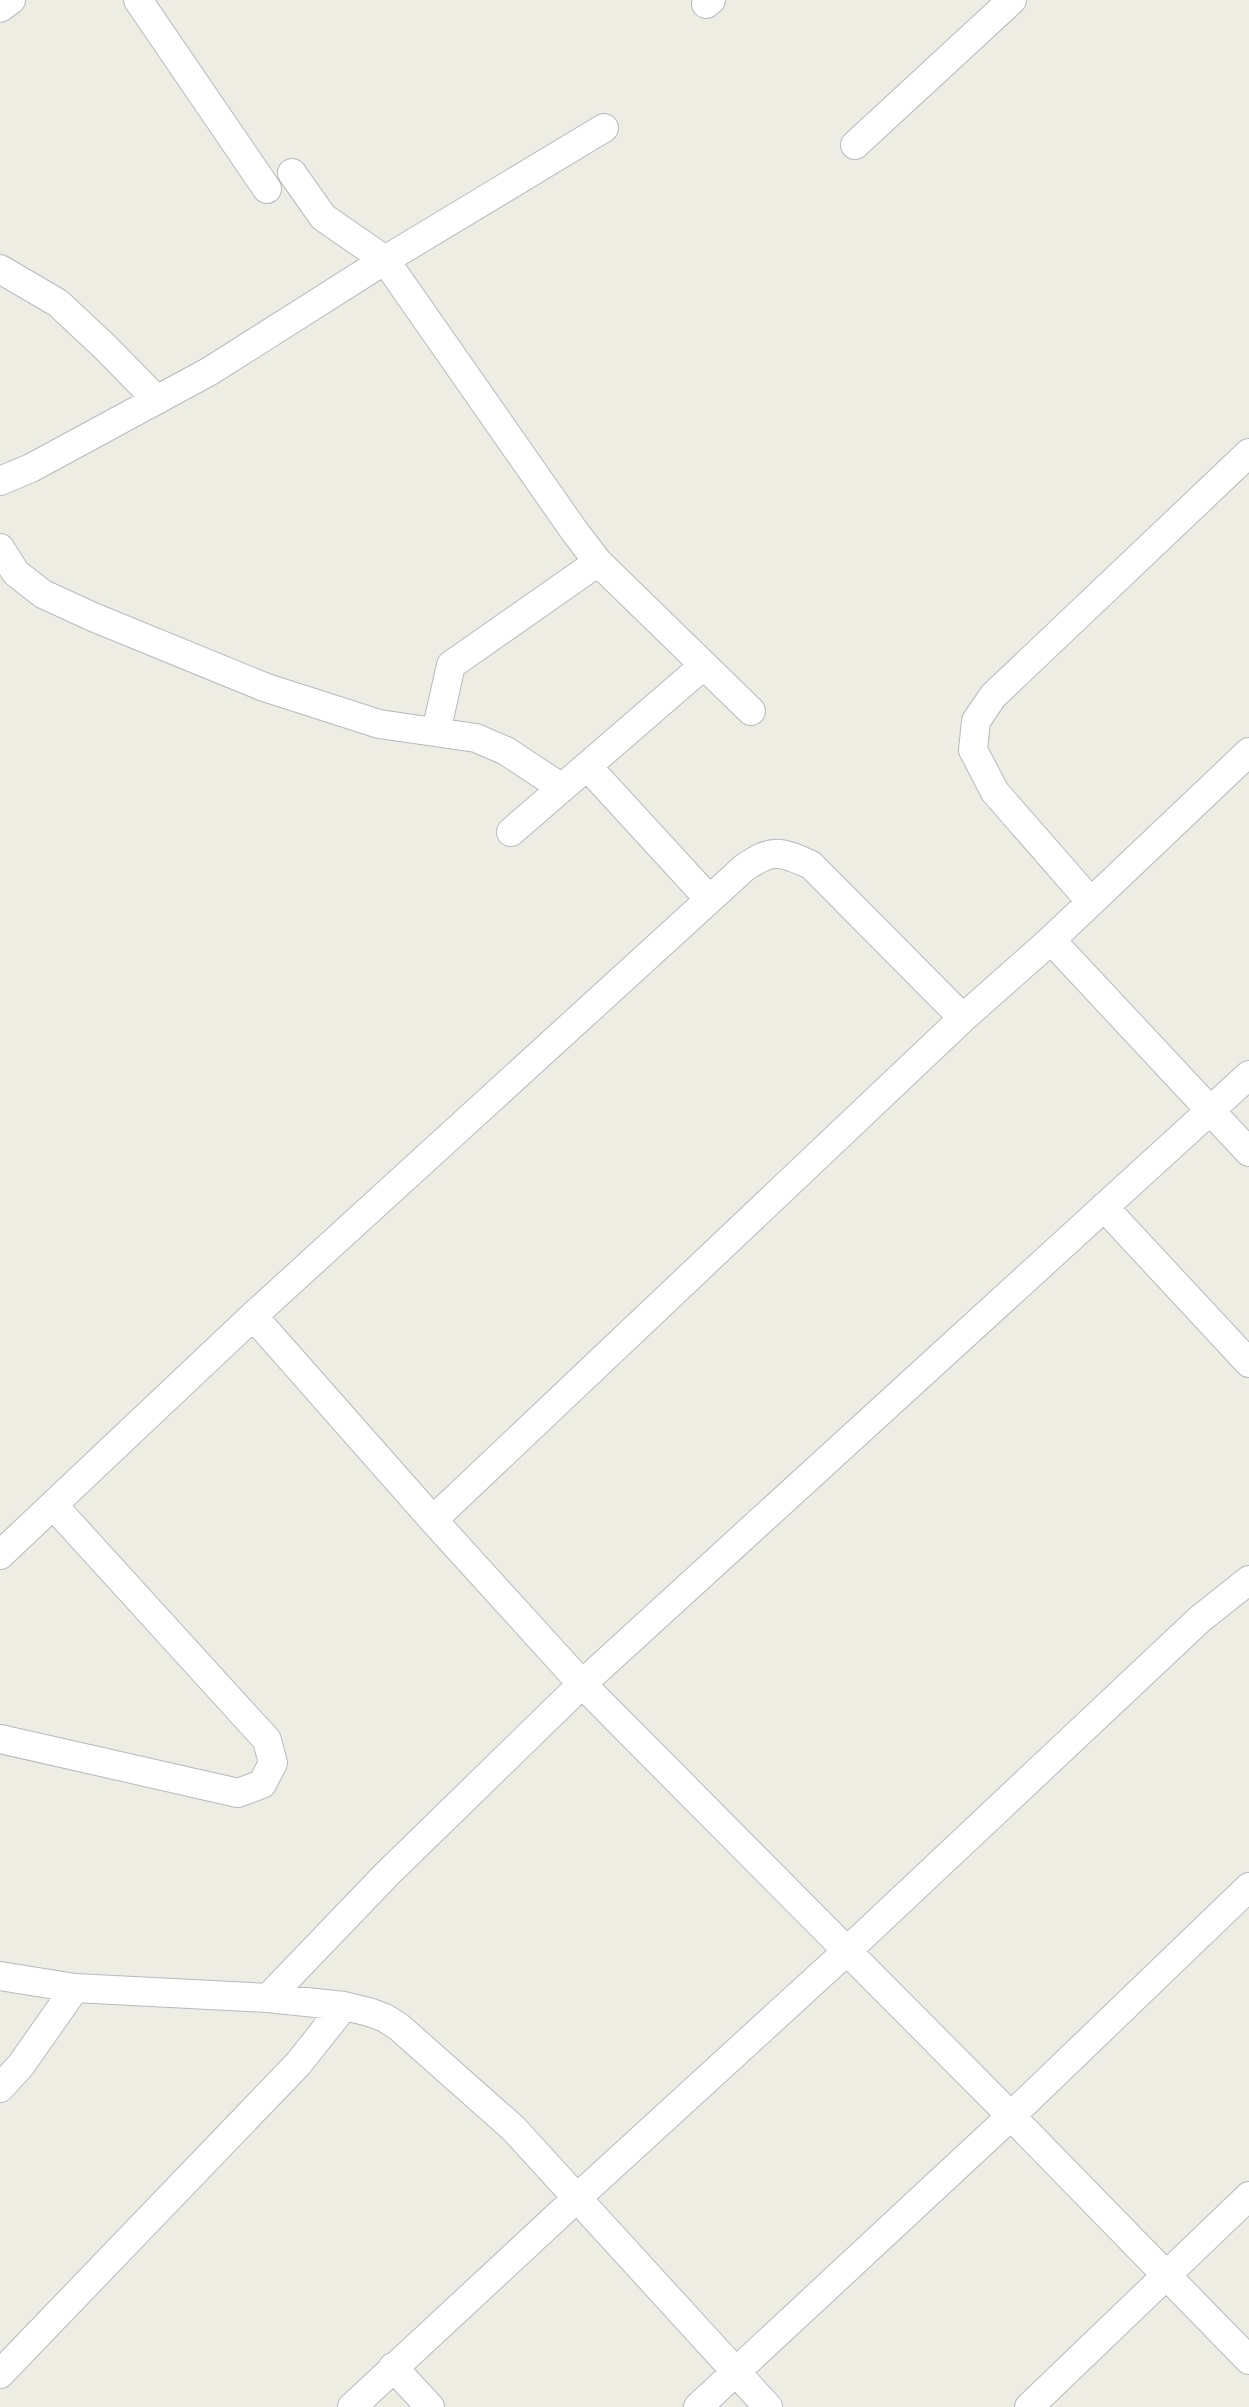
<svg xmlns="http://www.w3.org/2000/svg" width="1249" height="2407" viewBox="0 0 1249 2407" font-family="'Work Sans',sans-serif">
	<rect width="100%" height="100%" fill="#eeede4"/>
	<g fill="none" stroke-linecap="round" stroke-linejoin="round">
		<!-- street casing -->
		<g stroke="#b7b9bd" stroke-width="30">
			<path id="street" d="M 138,0 L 267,189
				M 706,4 L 711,0
				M 0,8 L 11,0
				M 855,145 L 1012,0
				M 292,173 L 323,217 L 385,260 L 575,532 L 598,562 L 751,711
				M 0,269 L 58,303 L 105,347 L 157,400
				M 0,481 L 31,468 L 210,371 L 385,260 L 604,128
				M 0,548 L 16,573 L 43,594 L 93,617 L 264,687 L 379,724 L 476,738 L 506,751 L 562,788
				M 436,732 L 451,665 L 598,562
				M 587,766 L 709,899
				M 511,832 L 703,666
				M 1091,902 L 995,792 L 973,750 L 976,721 L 993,696 L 1249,453
				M 1051,940 L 1249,1152
				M 1104,1207 L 1249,1363
				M 253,1316 L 433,1520 L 582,1684 L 1011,2116 L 1249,2360
				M 433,1520 L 963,1018 L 1051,940 L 1249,752
				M 0,1555 L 253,1316 L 744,868 C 773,848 780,851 811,865 L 963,1018
				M 0,1739 L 238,1793 L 262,1784 L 273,1763 L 267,1740 L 53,1505
				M 0,1976 L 75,1988 L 268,1998 L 344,2006 L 369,2012 L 385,2018 L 399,2027 L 513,2128 L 768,2407
				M 268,1998 L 387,1874 L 582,1684 L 1249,1075
				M 0,2088 L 21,2065 L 75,1988
				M 393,2367 L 430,2407
				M 0,2374 L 298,2064 L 344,2006
				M 352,2407 L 577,2198 L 847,1951 L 1200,1619 L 1249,1580
				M 698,2407 L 1011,2116 L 1249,1887
				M 1029,2407 L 1249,2196"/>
		</g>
		<!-- street -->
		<use href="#street" stroke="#fff" stroke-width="28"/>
	</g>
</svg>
